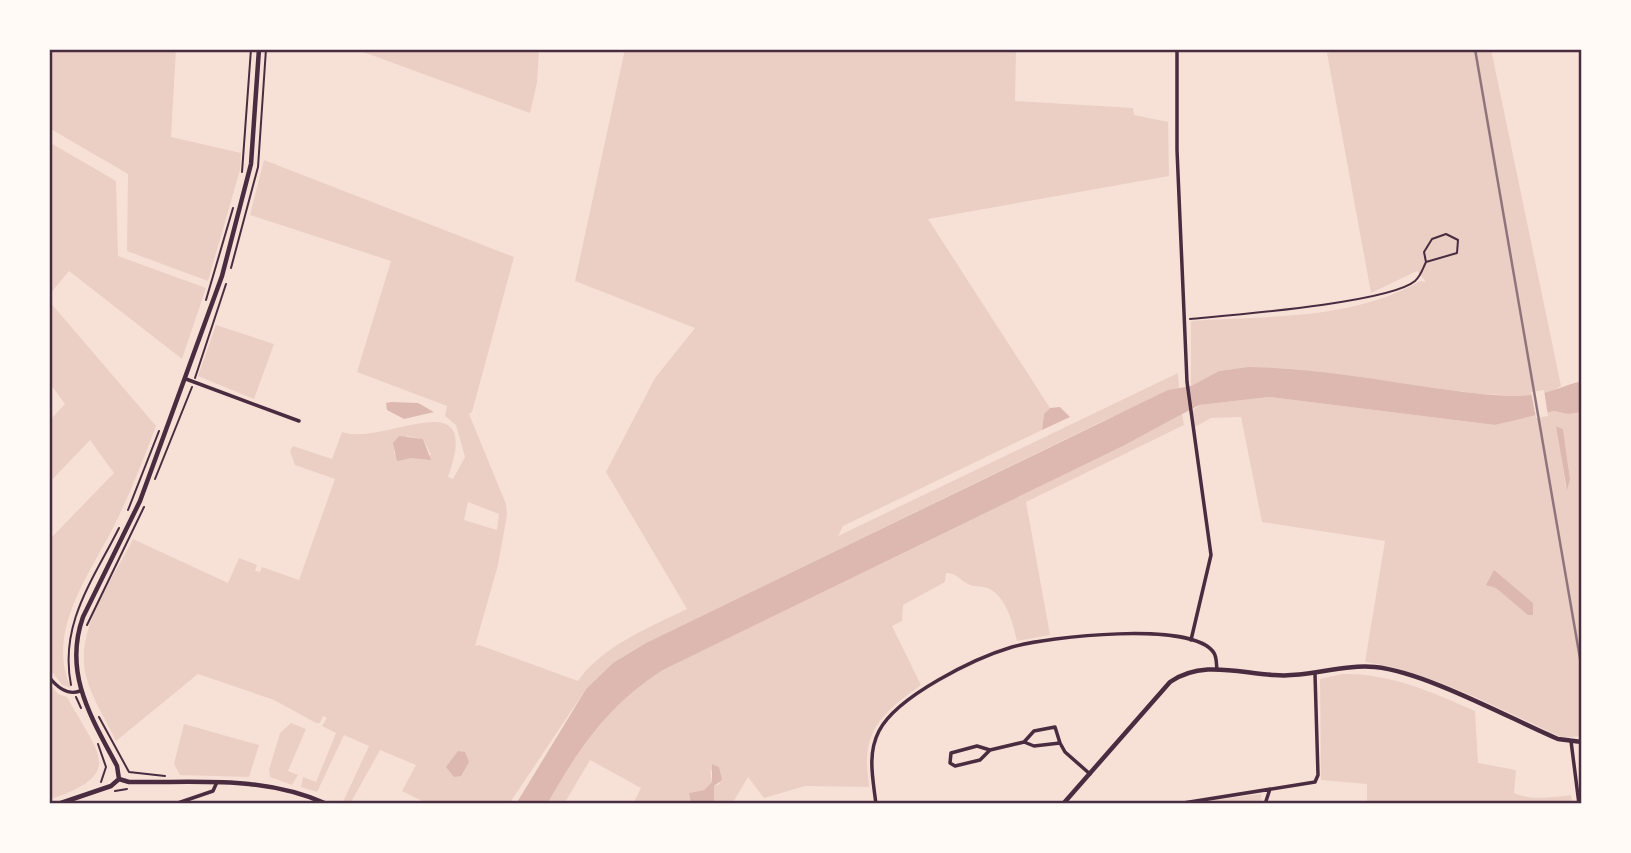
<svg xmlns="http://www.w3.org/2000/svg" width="1631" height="853" viewBox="0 0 1631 853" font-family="'Titillium Web',sans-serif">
	<rect width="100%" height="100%" fill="#f7e1d7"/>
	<!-- green -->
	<path fill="#ebcfc5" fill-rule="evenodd" d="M 49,49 L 176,49 L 171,137 L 241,153 L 240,170 L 208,281 L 127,251 L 128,174 L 49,128 Z
		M 355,49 L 539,49 L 537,83 L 530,113 Z
		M 625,49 L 1016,49 L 1015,101 L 1133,108 L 1134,115 L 1168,122 L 1169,176 L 928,219 L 1050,408 L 1044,414 L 1042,430 L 843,526 L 838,536 L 1178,373 L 1179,388 L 1105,420 L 646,643 L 613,663 L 586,689 L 509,804 L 428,804 L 402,791 L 416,765 L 380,750 L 350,804 L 342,804 L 369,746 L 344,735 L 317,792 L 301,787 L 303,777 L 316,782 L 336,733 L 322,726 L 327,718 L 323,716 L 320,723 L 316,723 L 274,700 L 198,674 L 116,741 C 106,720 92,699 86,676 C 74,630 113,579 133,539 L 228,583 L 239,558 L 257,565 L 255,571 L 260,572 L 262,567 L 299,580 L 335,479 L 295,465 L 290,451 L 293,446 L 332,459 L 342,432 C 385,447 484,377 448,477 L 453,479 L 465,457 L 456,425 L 445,416 L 447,406 L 357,372 L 391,261 L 250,215 L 264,160 L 514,257 L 472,412 L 469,414 L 506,504 L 507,515 L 498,565 L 475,646 L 479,645 L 578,681 C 602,646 650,627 687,609 L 606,472 L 655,378 L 695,328 L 575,281 ZM 407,436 L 423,439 L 431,455 L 403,459 L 394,453 L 395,447 ZM 468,502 L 499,514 L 497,530 L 464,520 Z
		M 1344,49 L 1491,49 L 1561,386 L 1552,392 L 1527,396 L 1481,394 L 1293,369 L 1248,367 L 1219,371 L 1191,386 L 1191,321 C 1265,316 1354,320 1420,281 L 1426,282 L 1417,271 L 1371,293 L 1327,53 Z
		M 49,142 L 116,181 L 118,256 L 206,288 L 182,359 L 69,271 L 49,295 Z
		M 49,301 L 156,426 C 144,458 132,489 117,520 C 93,570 44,630 71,688 L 62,685 L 49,668 L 49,540 L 114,473 L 90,440 L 49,483 L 49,421 L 65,404 L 49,382 Z
		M 216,325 L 274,344 L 254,399 L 198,376 Z
		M 1269,397 L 1495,425 L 1554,411 L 1568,414 L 1582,412 L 1582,736 L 1563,738 C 1499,709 1435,673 1365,662 L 1385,541 L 1262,522 L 1241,417 L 1211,418 L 1193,428 L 1192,411 L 1199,405 ZM 1557,426 L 1563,429 L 1570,479 L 1566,488 Z
		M 1182,414 L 1184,425 L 1026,502 L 1050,635 L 1017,641 C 1013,623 1006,595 987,588 C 982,586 975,587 970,585 C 960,581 958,573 946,573 L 945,582 L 903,605 L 902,621 L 892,626 L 921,685 C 894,705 868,722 867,759 C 866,768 869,778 869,787 L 805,786 L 764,798 L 748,777 L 732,804 L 714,804 L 714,786 L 720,784 L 710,769 L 712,782 L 704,790 L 689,793 L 691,804 L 633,804 L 641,788 L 590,760 L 564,804 L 547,804 C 580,747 607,706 663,670 L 1123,446 Z
		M 1342,674 C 1389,673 1433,692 1475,711 L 1478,763 L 1516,770 L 1514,793 C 1532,801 1552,797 1571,795 L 1573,804 L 1367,804 L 1367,784 L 1321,780 L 1320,679 Z
		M 49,683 L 58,694 L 67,697 C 98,754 127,774 49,800 Z
		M 291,723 L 306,729 L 288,771 L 298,775 L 292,785 L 270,777 L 269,770 L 280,733 Z
		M 184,724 L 259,745 L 249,777 L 180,775 L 174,764 Z
		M 1261,794 L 1262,804 L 1199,804 L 1199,802 Z"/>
	<!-- water -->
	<path fill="#dcb8b0" d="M 1248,367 C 1311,368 1372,379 1435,388 C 1465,392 1500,398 1531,395 C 1549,394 1564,385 1582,381 L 1582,412 L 1568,414 L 1554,411 L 1495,425 L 1269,397 L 1199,405 L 1123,446 L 663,670 C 607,706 580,747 547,804 L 516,804 L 586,689 L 613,663 L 646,643 L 1168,390 L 1191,386 L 1219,371 Z
		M 391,402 L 418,403 L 434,412 L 404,419 L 387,410 L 386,403 Z
		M 1060,407 L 1070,417 L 1042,430 L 1044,414 L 1050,408 Z
		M 1556,426 L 1563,429 L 1570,479 L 1567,490 Z
		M 399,436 L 423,439 L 431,460 L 411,458 L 397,461 L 393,443 Z
		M 1494,570 L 1533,603 L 1533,615 L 1528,615 L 1496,588 L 1486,585 Z
		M 458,751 L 465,752 L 469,762 L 461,776 L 454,777 L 446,767 Z
		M 712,764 L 719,767 L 722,780 L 714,786 L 714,804 L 691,804 L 689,793 L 704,790 L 712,782 Z"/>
	<!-- pier -->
	<path fill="#f7e1d7" d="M 1544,390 L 1548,416 L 1536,418 L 1531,392 Z"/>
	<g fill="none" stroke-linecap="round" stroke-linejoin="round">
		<!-- path -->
		<path stroke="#4a2c40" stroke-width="2" d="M 242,172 L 251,49
			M 231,268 L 258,167 L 266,49
			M 206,300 L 233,208
			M 1190,319 C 1231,315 1389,303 1415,281 C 1421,276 1423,268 1426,262 L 1457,253 L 1458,240 L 1446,234 L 1432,239 L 1424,252 L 1426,262
			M 195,378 L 226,284
			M 155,479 L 192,387
			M 128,510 L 159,431
			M 87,625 L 144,507
			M 71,685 C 59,624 93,580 119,528
			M 76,697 L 81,708
			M 99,717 L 129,772 L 165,776
			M 98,744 L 106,767 L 101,782
			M 115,791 L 127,789"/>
		<!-- minor -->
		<path stroke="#4a2c40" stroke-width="3.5" d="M 1177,49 L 1177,150 L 1187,382 L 1211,555 L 1191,640
			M 186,379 L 299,421
			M 49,677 C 57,687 67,696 80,691
			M 1571,741 L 1579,804
			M 1024,742 L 1034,731 L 1055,727 L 1060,743
			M 990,750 L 980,760 L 955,766 L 950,763 L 951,753 L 977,746 L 990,750 L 1024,742 L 1034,746 L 1060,743 L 1065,752 L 1090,774
			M 175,804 L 213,791 L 217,782
			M 876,804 C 873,779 867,754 879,731 C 897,696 975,658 1012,647 C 1047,637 1193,620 1214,653 C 1217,658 1216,664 1217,669
			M 1177,804 L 1315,782 L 1318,775 L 1315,674
			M 1265,804 L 1270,789"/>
		<!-- tertiary -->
		<path stroke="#4a2c40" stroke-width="4.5" d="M 119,779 L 117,766 C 91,717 63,673 83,617 L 140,501 L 222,276 L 251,164 L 259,49
			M 119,779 L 129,782 C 198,783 262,775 327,804
			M 58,804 L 111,786 L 119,779
			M 1063,804 L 1170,682 C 1202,660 1238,673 1274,675 C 1308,678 1340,664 1375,667 C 1425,672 1509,718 1558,739 L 1582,742"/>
		<!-- rail -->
		<path stroke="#8f747c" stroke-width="2.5" d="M 1475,49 L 1582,670"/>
	</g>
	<!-- border -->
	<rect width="1631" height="853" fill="none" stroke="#fffaf5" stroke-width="102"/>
	<rect x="51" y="51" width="1529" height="751" fill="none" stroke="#4a2c40" stroke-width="2.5"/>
</svg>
